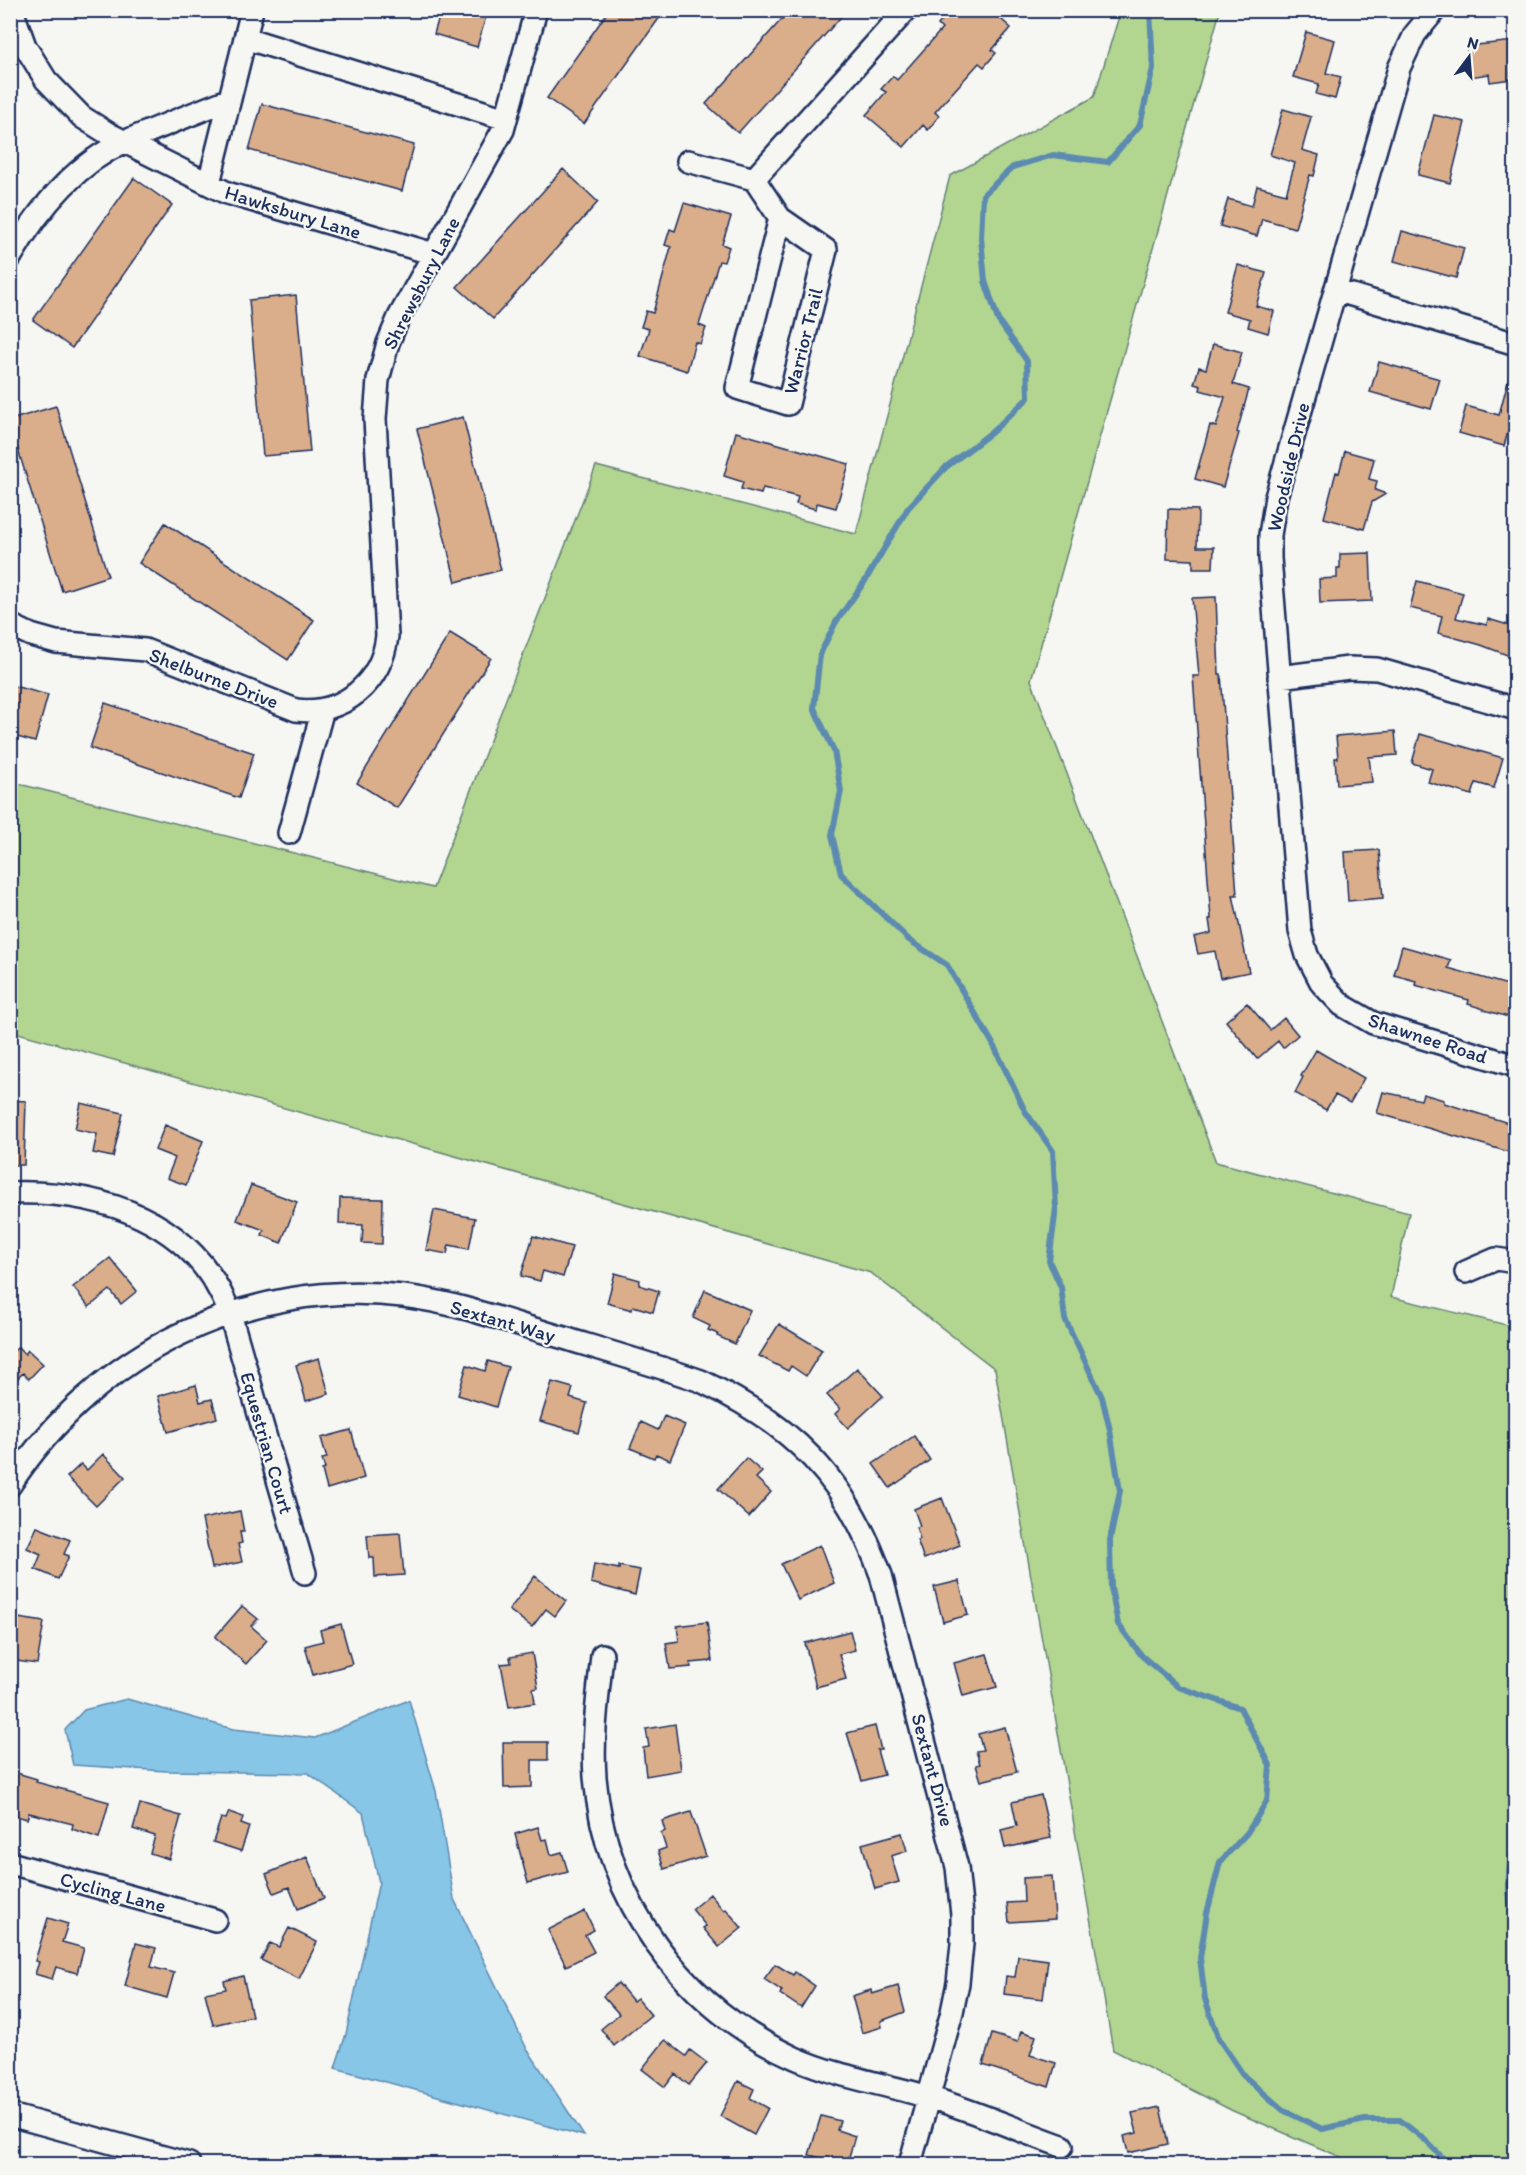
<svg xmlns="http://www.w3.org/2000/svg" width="1526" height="2175" viewBox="0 0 1526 2175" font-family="Itim,sans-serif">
	<rect width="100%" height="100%" fill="#f6f6f2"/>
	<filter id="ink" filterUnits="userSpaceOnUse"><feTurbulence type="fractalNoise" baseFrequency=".0167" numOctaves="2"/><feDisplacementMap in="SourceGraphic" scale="12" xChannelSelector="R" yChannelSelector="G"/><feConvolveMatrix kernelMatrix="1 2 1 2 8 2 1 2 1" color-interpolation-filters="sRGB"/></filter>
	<g filter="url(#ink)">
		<!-- green -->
		<path fill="#b2d690" stroke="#668277" stroke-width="1.5" d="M 1121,10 L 1220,11 L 1031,680 L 1216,1162 L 1409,1213 L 1391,1297 L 1515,1327 L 1515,2164 L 1357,2164 L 1233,2111 L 1113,2050 L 995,1369 L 871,1273 L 11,1031 L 11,782 L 433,888 L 596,466 L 856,534 L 950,176 L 1094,97 Z"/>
		<!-- water -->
		<path fill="#87c6e7" stroke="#5c8ab0" stroke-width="1.5" d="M 127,1699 L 233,1729 L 315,1738 L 409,1700 L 436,1791 L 454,1899 L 526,2047 L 584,2136 L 335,2068 L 346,2034 L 379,1882 L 363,1813 L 308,1773 L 166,1771 L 73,1765 L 65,1730 L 84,1710 Z"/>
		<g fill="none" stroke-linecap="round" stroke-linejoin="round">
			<!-- stream -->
			<path stroke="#5c8ab0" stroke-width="6" d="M 1150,10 L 1153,68 L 1140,125 L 1108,162 L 1053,155 L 1013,167 L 983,195 L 981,238 L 985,281 L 998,320 L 1027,361 L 1028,398 L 992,432 L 946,467 L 908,508 L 865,581 L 836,622 L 820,654 L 814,708 L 834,751 L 841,791 L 832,835 L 841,874 L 909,940 L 947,965 L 993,1044 L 1025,1111 L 1053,1151 L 1056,1208 L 1049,1261 L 1061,1287 L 1065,1319 L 1102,1397 L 1110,1430 L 1120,1491 L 1110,1540 L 1111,1588 L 1118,1624 L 1142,1656 L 1178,1687 L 1240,1708 L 1270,1765 L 1267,1801 L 1247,1833 L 1220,1862 L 1207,1913 L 1200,1958 L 1205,1999 L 1219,2039 L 1244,2076 L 1283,2110 L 1322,2129 L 1365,2120 L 1400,2120 L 1425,2140 L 1449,2164
				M 1516,1841 C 1506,1868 1507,1897 1516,1924"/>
		</g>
		<!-- building -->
		<path fill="#daad8b" stroke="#1b2f5e" stroke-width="1.5" d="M 441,10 L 488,10 L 477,47 L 434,34 Z
			M 609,10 L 665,10 L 584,124 L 547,98 Z
			M 790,10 L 847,10 L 738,133 L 706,104 Z
			M 961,10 L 991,10 L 1011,28 L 992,50 L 996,53 L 984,67 L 979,63 L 935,112 L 939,116 L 928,130 L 923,125 L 904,147 L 866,115 L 886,92 L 881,89 L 893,76 L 897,80 L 942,29 L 938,25 L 949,12 L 955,17 Z
			M 1306,32 L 1335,40 L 1326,73 L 1341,77 L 1335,99 L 1316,94 L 1319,84 L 1293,77 Z
			M 1515,41 L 1515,72 L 1511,72 L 1512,79 L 1490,82 L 1489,74 L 1470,77 L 1467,46 Z
			M 262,104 L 414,145 L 402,191 L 249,150 Z
			M 1283,109 L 1311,117 L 1302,150 L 1319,155 L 1314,176 L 1310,175 L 1295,228 L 1262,219 L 1257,236 L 1220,226 L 1228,199 L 1252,206 L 1257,186 L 1286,194 L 1295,163 L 1270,155 Z
			M 1434,115 L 1465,122 L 1450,183 L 1418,175 Z
			M 563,169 L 598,202 L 493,319 L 457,287 Z
			M 134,178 L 172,205 L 72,348 L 33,320 Z
			M 684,203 L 731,217 L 722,244 L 729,247 L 724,262 L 719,261 L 699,325 L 706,328 L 700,344 L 695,342 L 687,371 L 640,356 L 649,329 L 641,327 L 646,311 L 653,313 L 671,247 L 665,245 L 670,229 L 675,231 Z
			M 1402,231 L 1464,248 L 1456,278 L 1394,261 Z
			M 1238,265 L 1266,273 L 1256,306 L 1274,311 L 1268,333 L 1248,327 L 1250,319 L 1225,312 Z
			M 296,295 L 310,452 L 263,456 L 249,300 Z
			M 1213,344 L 1242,352 L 1233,384 L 1249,389 L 1237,432 L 1239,433 L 1223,487 L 1195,479 L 1210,425 L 1216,427 L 1225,397 L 1200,390 L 1201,386 L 1194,384 L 1199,367 L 1206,369 Z
			M 1379,362 L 1440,379 L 1431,409 L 1370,392 Z
			M 1510,373 L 1515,374 L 1515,422 L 1511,421 L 1504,446 L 1459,433 L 1466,406 L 1499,415 Z
			M 56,406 L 108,576 L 62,591 L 10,424 L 10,420 Z
			M 463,417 L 501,570 L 456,582 L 417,429 Z
			M 736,432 L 849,464 L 836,508 L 817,503 L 816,509 L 796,504 L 798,497 L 763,488 L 761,494 L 741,489 L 743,482 L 724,476 Z
			M 1345,451 L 1374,459 L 1369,479 L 1377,481 L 1375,490 L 1386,494 L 1372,502 L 1364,529 L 1324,518 L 1336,472 L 1339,473 Z
			M 1168,509 L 1198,510 L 1197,547 L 1214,547 L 1213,568 L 1193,568 L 1193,560 L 1167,559 Z
			M 165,523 L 314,620 L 288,660 L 139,563 Z
			M 1370,553 L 1372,601 L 1320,603 L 1319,579 L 1337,578 L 1337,568 L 1340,568 L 1340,554 Z
			M 1417,581 L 1463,593 L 1456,618 L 1487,625 L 1488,619 L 1515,627 L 1515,658 L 1481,645 L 1438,633 L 1442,616 L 1410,608 Z
			M 1216,597 L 1219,674 L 1221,674 L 1237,895 L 1233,895 L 1249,972 L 1220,978 L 1215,951 L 1198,954 L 1194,937 L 1211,933 L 1209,919 L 1211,919 L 1193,676 L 1199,676 L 1192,598 Z
			M 450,633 L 491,658 L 397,808 L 357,783 Z
			M 10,685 L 48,695 L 35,742 L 10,735 Z
			M 105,703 L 254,753 L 239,798 L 90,748 Z
			M 1395,731 L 1397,755 L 1369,757 L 1372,782 L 1337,785 L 1335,758 L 1338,758 L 1336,736 Z
			M 1420,734 L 1503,758 L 1494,788 L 1476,783 L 1472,795 L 1428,782 L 1432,769 L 1412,763 Z
			M 1379,850 L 1383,898 L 1348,901 L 1345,852 Z
			M 1402,946 L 1451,960 L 1448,968 L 1515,987 L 1515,1019 L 1484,1010 L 1484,1009 L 1468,1004 L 1469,1000 L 1415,985 L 1416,981 L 1394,975 Z
			M 1247,1003 L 1270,1030 L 1284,1018 L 1298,1035 L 1283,1048 L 1278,1041 L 1257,1059 L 1226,1021 Z
			M 1316,1050 L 1364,1078 L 1350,1103 L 1335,1095 L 1326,1110 L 1295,1093 L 1303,1077 L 1301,1076 Z
			M 1383,1092 L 1421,1100 L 1423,1094 L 1444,1100 L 1444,1103 L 1515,1125 L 1515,1139 L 1512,1153 L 1377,1113 Z
			M 10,1100 L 26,1101 L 24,1165 L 10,1165 Z
			M 81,1103 L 123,1113 L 113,1157 L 93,1153 L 97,1134 L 75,1129 Z
			M 165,1125 L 203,1141 L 186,1185 L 167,1178 L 175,1158 L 155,1150 Z
			M 251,1185 L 297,1202 L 281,1243 L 262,1235 L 264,1230 L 237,1220 Z
			M 340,1198 L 383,1199 L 382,1244 L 362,1243 L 363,1225 L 339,1224 Z
			M 434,1210 L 475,1218 L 469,1249 L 449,1245 L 447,1254 L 426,1250 Z
			M 533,1236 L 572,1247 L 563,1277 L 543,1271 L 540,1281 L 521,1276 Z
			M 110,1258 L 137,1291 L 121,1304 L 110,1290 L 89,1307 L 73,1287 Z
			M 615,1273 L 640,1280 L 639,1285 L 659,1291 L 653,1312 L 633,1306 L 632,1310 L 607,1303 Z
			M 705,1290 L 750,1310 L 735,1344 L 717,1336 L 718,1334 L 708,1330 L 710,1326 L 693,1318 Z
			M 779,1324 L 822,1350 L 806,1376 L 791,1366 L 788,1371 L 759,1356 Z
			M 18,1347 L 25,1354 L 28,1350 L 43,1364 L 29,1379 L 23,1373 L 10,1386 L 10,1355 Z
			M 319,1358 L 329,1394 L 306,1401 L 296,1365 Z
			M 488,1361 L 508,1367 L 496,1407 L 458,1395 L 467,1365 L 485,1371 Z
			M 857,1368 L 883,1396 L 848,1428 L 835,1414 L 840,1409 L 827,1395 Z
			M 552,1382 L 573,1388 L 570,1398 L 587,1403 L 579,1432 L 540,1421 Z
			M 196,1385 L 200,1402 L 212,1399 L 217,1418 L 168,1432 L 158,1396 Z
			M 664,1416 L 685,1425 L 670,1460 L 656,1454 L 654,1458 L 630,1448 L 641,1422 L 658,1430 Z
			M 351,1430 L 364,1478 L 327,1489 L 322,1470 L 325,1469 L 322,1459 L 327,1458 L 321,1438 Z
			M 914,1436 L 930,1460 L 890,1488 L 873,1464 Z
			M 103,1454 L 125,1477 L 96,1506 L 67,1477 L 81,1464 L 87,1470 Z
			M 746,1458 L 762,1472 L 756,1478 L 771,1492 L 749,1517 L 718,1489 Z
			M 942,1498 L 960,1545 L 924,1559 L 917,1540 L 920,1539 L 916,1527 L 920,1526 L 914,1509 Z
			M 240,1511 L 244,1532 L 240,1532 L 242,1543 L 238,1544 L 242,1562 L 212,1568 L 202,1519 Z
			M 37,1527 L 70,1540 L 64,1554 L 69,1556 L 58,1579 L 35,1569 L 41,1554 L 27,1548 Z
			M 400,1533 L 404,1575 L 375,1577 L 374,1558 L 369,1558 L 367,1535 Z
			M 820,1545 L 834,1583 L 798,1600 L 781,1564 Z
			M 594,1564 L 619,1569 L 619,1566 L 640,1570 L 635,1595 L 591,1583 Z
			M 535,1576 L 566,1601 L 555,1616 L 546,1609 L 532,1627 L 509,1610 Z
			M 959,1581 L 968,1615 L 943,1622 L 934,1587 Z
			M 242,1606 L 258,1619 L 251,1626 L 267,1640 L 246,1664 L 215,1637 Z
			M 18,1618 L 44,1622 L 37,1664 L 10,1660 L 10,1640 L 15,1641 Z
			M 707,1622 L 712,1661 L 690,1663 L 691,1667 L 670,1669 L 666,1643 L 679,1641 L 677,1626 Z
			M 341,1624 L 352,1664 L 313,1675 L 305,1646 L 323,1641 L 320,1630 Z
			M 850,1631 L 855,1650 L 839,1654 L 846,1679 L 816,1687 L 805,1643 Z
			M 532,1653 L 538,1688 L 533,1689 L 535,1703 L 509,1707 L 501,1664 L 511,1663 L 510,1657 Z
			M 987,1654 L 997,1687 L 963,1696 L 954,1663 Z
			M 675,1724 L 681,1770 L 646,1776 L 643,1748 L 649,1747 L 646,1729 Z
			M 875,1726 L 881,1750 L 877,1750 L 884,1775 L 862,1781 L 847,1733 Z
			M 1005,1727 L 1017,1772 L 981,1781 L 976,1765 L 980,1764 L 976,1751 L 983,1750 L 978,1734 Z
			M 503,1742 L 548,1742 L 548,1760 L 532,1760 L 532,1787 L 504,1788 Z
			M 10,1771 L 37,1779 L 36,1782 L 109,1802 L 99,1838 L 72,1829 L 73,1824 L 29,1813 L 27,1819 L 10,1814 Z
			M 1041,1795 L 1051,1838 L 1005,1848 L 1001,1830 L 1017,1826 L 1012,1802 Z
			M 140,1804 L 181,1816 L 169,1859 L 150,1853 L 155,1836 L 133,1829 Z
			M 229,1812 L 243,1817 L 241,1824 L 249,1827 L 241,1851 L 213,1842 L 221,1818 L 226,1819 Z
			M 691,1812 L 706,1856 L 664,1869 L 658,1851 L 666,1848 L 661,1833 L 665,1831 L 662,1821 Z
			M 538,1827 L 542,1840 L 547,1839 L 551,1855 L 562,1852 L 568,1872 L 528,1883 L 515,1834 Z
			M 902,1833 L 907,1851 L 891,1856 L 899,1882 L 875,1889 L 862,1844 Z
			M 307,1857 L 324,1898 L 298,1909 L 289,1887 L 274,1893 L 266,1874 Z
			M 1052,1876 L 1055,1919 L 1009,1922 L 1007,1903 L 1024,1902 L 1023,1878 Z
			M 710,1894 L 724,1911 L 726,1909 L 742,1928 L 719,1947 L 703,1928 L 706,1926 L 692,1909 Z
			M 585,1911 L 594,1930 L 585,1935 L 594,1952 L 566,1966 L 548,1930 Z
			M 48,1918 L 68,1924 L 62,1942 L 84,1948 L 77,1973 L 56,1967 L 52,1979 L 35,1974 L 39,1962 L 35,1961 Z
			M 289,1928 L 317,1942 L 299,1979 L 261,1960 L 270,1943 L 279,1947 Z
			M 136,1943 L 156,1948 L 151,1967 L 174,1973 L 167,1998 L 125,1986 Z
			M 1018,1956 L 1048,1960 L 1043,1999 L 1004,1994 L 1006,1976 L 1015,1977 Z
			M 775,1964 L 793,1975 L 795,1972 L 815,1986 L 801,2008 L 780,1994 L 782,1991 L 764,1979 Z
			M 243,1976 L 252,2016 L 213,2025 L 205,1993 L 226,1989 L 224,1981 Z
			M 618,1983 L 633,2001 L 637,1998 L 651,2015 L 614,2046 L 601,2029 L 619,2014 L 603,1996 Z
			M 898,1986 L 905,2012 L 881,2021 L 882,2027 L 862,2033 L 852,1996 L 871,1990 L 872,1994 Z
			M 1021,2031 L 1036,2036 L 1030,2055 L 1056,2063 L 1049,2087 L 983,2065 L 992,2034 L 1018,2042 Z
			M 665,2040 L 686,2056 L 690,2050 L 707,2063 L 689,2085 L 675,2074 L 665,2087 L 642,2069 Z
			M 738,2081 L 754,2089 L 750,2098 L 768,2108 L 754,2135 L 720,2116 Z
			M 1160,2107 L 1168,2144 L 1128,2153 L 1124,2136 L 1137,2133 L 1132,2113 Z
			M 821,2116 L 840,2121 L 837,2130 L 855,2136 L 847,2164 L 809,2155 Z"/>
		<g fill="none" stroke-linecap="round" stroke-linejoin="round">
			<!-- street casing -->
			<g stroke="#1b2f5e" stroke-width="26">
				<path id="street" d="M 12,10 L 25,46 L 46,80 L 82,117 L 109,134 L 227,193 L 434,254
					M 1435,10 L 1415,34 L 1399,68 L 1276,497 L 1270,535 L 1270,558 L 1300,931 L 1307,955 L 1322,984 L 1342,1005 L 1373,1023 L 1516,1066
					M 245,38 L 506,119
					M 688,161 L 754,179 L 780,218 L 737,388 L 788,404 L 826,250 L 780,218
					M 754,179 L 906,10
					M 209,183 L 252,10
					M 10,258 C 37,211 74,165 124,142 C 159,127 195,113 230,99
					M 1335,290 L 1516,344
					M 10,625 L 31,635 L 56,642 L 145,650 L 296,710 C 343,716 382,682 387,636 L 375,419 L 378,380 L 388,343 L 399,317 L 503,130 L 536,10
					M 1279,677 L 1349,668 L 1377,669 L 1516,709
					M 289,833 L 323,709
					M 10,1193 C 102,1190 196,1221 230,1314 L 305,1573
					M 1466,1272 L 1496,1259 L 1516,1262
					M 10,1485 C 96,1353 246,1278 403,1296 C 452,1302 498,1318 544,1332 C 596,1348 649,1363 701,1381 C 792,1424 847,1479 881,1575 L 957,1867 L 962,1915 L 962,1944 L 958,1983 L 952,2012 L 910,2164
					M 602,1655 C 598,1696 592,1736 595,1777 C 605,1900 683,2008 795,2058 C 836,2076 883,2084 925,2096 C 972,2110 1017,2130 1062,2146
					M 10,1863 L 215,1920
					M 10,2115 L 189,2164"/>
			</g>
			<!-- street -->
			<use href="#street" stroke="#f6f6f2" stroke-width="21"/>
		</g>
	</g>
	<g text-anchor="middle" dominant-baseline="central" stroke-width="4.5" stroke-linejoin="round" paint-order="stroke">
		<!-- street labels -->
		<g font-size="20" fill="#1b2f5e" stroke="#f6f6f2">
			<text transform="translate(293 212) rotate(17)">Hawksbury Lane</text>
			<text transform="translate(421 283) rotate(-63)">Shrewsbury Lane</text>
			<text transform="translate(803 341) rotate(-76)">Warrior Trail</text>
			<text transform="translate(1288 467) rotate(-77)">Woodside Drive</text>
			<text transform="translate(214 678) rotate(21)">Shelburne Drive</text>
			<text transform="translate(1428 1038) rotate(18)">Shawnee Road</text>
			<text transform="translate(503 1321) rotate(16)">Sextant Way</text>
			<text transform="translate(267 1443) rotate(74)">Equestrian Court</text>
			<text transform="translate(933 1770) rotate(75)">Sextant Drive</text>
			<text transform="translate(113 1892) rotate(15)">Cycling Lane</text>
		</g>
	</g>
	<!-- margin -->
	<rect width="1526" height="2175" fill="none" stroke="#f6f6f2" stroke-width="36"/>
	<rect x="18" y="18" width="1490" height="2139" fill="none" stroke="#1b2f5e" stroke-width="2" filter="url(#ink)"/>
	<!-- north arrow -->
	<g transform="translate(1469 57) rotate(16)" stroke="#f6f6f2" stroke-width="4.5" paint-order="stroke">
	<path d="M0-4.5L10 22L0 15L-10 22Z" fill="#1b2f5e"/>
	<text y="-9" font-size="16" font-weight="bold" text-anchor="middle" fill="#1b2f5e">N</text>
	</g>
</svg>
